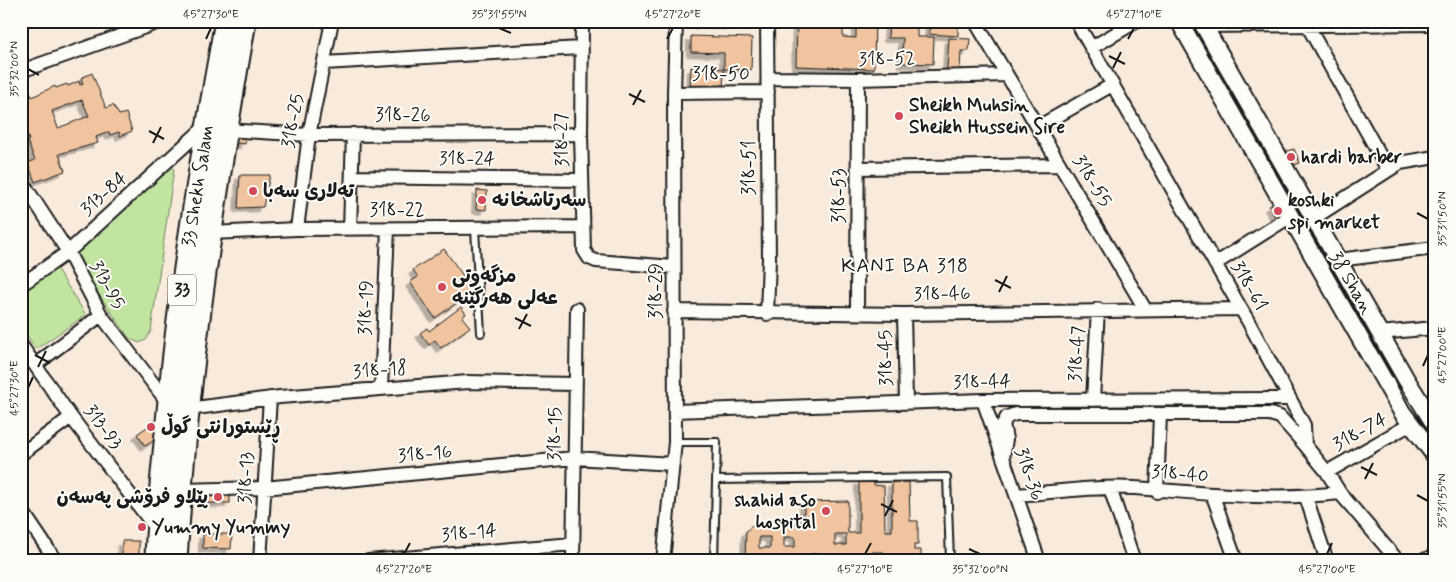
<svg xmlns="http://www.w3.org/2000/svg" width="1456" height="582" viewBox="0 0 1456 582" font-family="Mynerve,'Playpen Sans Arabic',sans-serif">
	<defs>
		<filter id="shadow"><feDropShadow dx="-4.5" dy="4.5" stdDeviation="0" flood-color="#0004"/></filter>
	</defs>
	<rect width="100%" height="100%" fill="#f9ebdc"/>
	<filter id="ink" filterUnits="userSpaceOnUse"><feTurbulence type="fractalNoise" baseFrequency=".02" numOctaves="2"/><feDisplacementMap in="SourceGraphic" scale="10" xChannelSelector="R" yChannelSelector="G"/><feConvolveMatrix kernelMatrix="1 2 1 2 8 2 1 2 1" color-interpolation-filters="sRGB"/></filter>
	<g filter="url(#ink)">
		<!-- green -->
		<path fill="#c1e5a0" stroke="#6e805e" d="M 168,165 L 174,169 L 151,331 L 146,340 L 139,343 L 129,338 L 70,253 Z
			M 53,263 L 86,315 L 36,349 L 21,327 L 21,289 Z"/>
		<!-- building -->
		<path fill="#efc49e" stroke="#1c1c1c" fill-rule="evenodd" filter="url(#shadow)" d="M 691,21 L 753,21 L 753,26 L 691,24 Z
			M 797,21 L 843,21 L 843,37 L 856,38 L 856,21 L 875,21 L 874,69 L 796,66 Z
			M 889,21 L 917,21 L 917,37 L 934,37 L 933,64 L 902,63 L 903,38 L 888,38 Z
			M 930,21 L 958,21 L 958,36 L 929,34 Z
			M 691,36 L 752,38 L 751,70 L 724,69 L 724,53 L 691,52 Z
			M 949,38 L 970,39 L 969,51 L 961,51 L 960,70 L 947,69 Z
			M 691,67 L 724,69 L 723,89 L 690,86 Z
			M 92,73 L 106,108 L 113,105 L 119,115 L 126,113 L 132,131 L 120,136 L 119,132 L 110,135 L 109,132 L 96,137 L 98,143 L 59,154 L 65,171 L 35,182 L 28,163 L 35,160 L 27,141 L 29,140 L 25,129 L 27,128 L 21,118 L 21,92 L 29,89 L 32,97 L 55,86 L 56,88 L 67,84 L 68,86 L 79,81 L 80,85 L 83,84 L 81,78 ZM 82,100 L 89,116 L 58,128 L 52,111 Z
			M 232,132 L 246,135 L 245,144 L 229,142 Z
			M 1294,149 L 1300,163 L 1289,167 L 1283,152 Z
			M 240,175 L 270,175 L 263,207 L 238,208 Z
			M 477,190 L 487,191 L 486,210 L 476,209 Z
			M 1279,200 L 1288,216 L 1278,222 L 1269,206 Z
			M 444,249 L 474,291 L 435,318 L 410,282 L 418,277 L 413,270 Z
			M 461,307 L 466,314 L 462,317 L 470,327 L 441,348 L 435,340 L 429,345 L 420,333 L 427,328 L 429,331 Z
			M 156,421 L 155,440 L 145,446 L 137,434 Z
			M 859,481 L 874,481 L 874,485 L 884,486 L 885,531 L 892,531 L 892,482 L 909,482 L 910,521 L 918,521 L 918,545 L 914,545 L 914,550 L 921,550 L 921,561 L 883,561 L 883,552 L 872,552 L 872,561 L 821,561 L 822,554 L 811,554 L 811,561 L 730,561 L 732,558 L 745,558 L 746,532 L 752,525 L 771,524 L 771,527 L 783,527 L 783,523 L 804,523 L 804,502 L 848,501 L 848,533 L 859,533 ZM 835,534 L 846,534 L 846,545 L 835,545 ZM 759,537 L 770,537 L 770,548 L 759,548 ZM 784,537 L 795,537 L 795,547 L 784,547 Z
			M 205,491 L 230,491 L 230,503 L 205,503 Z
			M 203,534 L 232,534 L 231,549 L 203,548 Z
			M 122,541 L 139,541 L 139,557 L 122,556 Z"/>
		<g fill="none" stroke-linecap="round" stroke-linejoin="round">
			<!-- service casing -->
			<g stroke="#1c1c1c" stroke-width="10">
				<path id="service" d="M 475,229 L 481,333
					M 675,442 L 717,442 L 714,561
					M 717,480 L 947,477 L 950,561"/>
			</g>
			<!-- minor casing -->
			<g stroke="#1c1c1c" stroke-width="16">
				<path id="minor" d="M 582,21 L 581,134 L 584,250 L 589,258 L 596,261 L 674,267
					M 975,21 L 1145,309
					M 1076,21 L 1248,321 L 1304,425 L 1305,445 L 1327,472 L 1340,493 L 1398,561
					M 1305,21 L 1388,170
					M 1204,26 L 1435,24
					M 1091,48 L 1137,21
					M 324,63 L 581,48
					M 21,71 L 162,21
					M 768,78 L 858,79 L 1007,75
					M 674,93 L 768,92
					M 1038,127 L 1112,85
					M 226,130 L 309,135 L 581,134
					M 858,168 L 1060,165
					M 352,177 L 581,180
					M 21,180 L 68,252 L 101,315 L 168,403
					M 1314,218 L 1400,163 L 1435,157
					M 297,229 L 309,135 L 332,21
					M 350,229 L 353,134
					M 211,233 L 297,229 L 583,227
					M 1338,260 L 1435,248
					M 1215,264 L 1291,216
					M 21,285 L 68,252 L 207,125
					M 674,311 L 904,314 L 1241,309
					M 857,313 L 858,79
					M 767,314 L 769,259 L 767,21
					M 904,314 L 906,402
					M 1379,333 L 1435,328
					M 21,345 L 71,417 L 157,530
					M 35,365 L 101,315
					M 381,389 L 388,229
					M 983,400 L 1039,561
					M 1093,400 L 1098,309
					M 188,409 L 280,397 L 468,382 L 575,384
					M 675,411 L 983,400 L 1290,399
					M 21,454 L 71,417
					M 1003,458 L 1006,439 L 1003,424 L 1007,417 L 1016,414 L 1270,414 L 1280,417 L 1305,445
					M 1327,472 L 1411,424
					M 1110,488 L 1134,561
					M 180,490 L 264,488 L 574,458 L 673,464
					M 1157,492 L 1160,414
					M 1016,495 C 1055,492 1096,486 1135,488 C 1204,493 1270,501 1340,493
					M 1213,496 L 1236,561
					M 1306,497 L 1327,561
					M 21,509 L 56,561
					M 260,561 L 270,398
					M 368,561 L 573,544
					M 573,561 L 577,309
					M 663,561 L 675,442 L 674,93 L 676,21
					M 1421,561 L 1435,556"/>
			</g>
			<!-- tertiary casing -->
			<g stroke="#1c1c1c" stroke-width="20">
				<path id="tertiary" d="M 1179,21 L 1402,412 L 1435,456
					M 1201,21 L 1406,379 L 1435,425"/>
			</g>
			<!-- primary casing -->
			<g stroke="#1c1c1c" stroke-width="25">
				<path id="primary" d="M 156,561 C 157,518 162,475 166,433 C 178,295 201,157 226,21
					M 176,561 C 186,380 214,200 245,21"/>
			</g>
			<!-- service -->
			<use href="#service" stroke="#fdfcf7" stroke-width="6"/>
			<!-- minor -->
			<use href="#minor" stroke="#fdfcf7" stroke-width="12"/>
			<!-- tertiary -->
			<use href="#tertiary" stroke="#fdfcf7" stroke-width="16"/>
			<!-- primary -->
			<use href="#primary" stroke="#fdfcf7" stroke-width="21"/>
		</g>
	</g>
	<!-- ticks -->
	<path fill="none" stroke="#1c1c1c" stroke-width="2" d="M 499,28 L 511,33M 206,39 L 211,28M 667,39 L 673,28M 1128,39 L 1134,28M 1109,56 L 1125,64M 1113,68 L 1121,52M 28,69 L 39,75M 629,94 L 645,102M 633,105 L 641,90M 149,131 L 164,139M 153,143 L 161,127M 1417,213 L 1428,219M 995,280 L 1011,288M 999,292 L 1007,276M 515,318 L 531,326M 519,329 L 527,314M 35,355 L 50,363M 1423,366 L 1428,355M 38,367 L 46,351M 28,388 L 33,377M 1361,467 L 1377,475M 1365,479 L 1373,463M 1417,495 L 1428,501M 881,504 L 897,512M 885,516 L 893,500M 969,549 L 980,554M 404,554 L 410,543M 865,554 L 871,543M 1327,554 L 1332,543"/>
	<!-- markers -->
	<g fill="#d1495b" stroke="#fdfcf7" stroke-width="2">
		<circle cx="899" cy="116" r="5"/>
		<circle cx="1291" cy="157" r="5"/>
		<circle cx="253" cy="191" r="5"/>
		<circle cx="482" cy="200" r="5"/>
		<circle cx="1278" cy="211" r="5"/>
		<circle cx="442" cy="287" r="5"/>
		<circle cx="151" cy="427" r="5"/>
		<circle cx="218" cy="497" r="5"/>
		<circle cx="826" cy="511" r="5"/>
		<circle cx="142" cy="527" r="5"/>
	</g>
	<g text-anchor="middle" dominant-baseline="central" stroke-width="4" stroke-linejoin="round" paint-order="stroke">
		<!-- shield labels -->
		<rect fill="#fdfcf7" stroke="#605f5e" stroke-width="1" x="168" y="274.5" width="28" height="31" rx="4"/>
		<g font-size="18" font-weight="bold" fill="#1c1c1c">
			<text x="182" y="290">33</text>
		</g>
		<!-- street labels -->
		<g font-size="19" fill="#1c1c1c" stroke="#fdfcf7">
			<text transform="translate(887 59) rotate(-1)">318-52</text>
			<text x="721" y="74">318-50</text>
			<text x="403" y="115">318-26</text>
			<text transform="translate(293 121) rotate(-79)">318-25</text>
			<text transform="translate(562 140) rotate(-91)">318-27</text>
			<text transform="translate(467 159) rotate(1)">318-24</text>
			<text transform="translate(749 168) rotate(-90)">318-51</text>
			<text transform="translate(1092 181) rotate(59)">318-55</text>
			<text transform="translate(198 186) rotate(-81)">33 Shekh Salam</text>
			<text transform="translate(104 194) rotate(-42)">313-84</text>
			<text transform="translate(839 196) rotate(-90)">318-53</text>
			<text x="397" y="210">318-22</text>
			<text transform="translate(1351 283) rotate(60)">38 Shan</text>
			<text transform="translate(107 285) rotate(61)">313-95</text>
			<text transform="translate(1249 286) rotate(60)">318-61</text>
			<text transform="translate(656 291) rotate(-90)">318-29</text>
			<text transform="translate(942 294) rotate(-1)">318-46</text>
			<text transform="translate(366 308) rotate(-88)">318-19</text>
			<text transform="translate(1077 354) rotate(-86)">318-47</text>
			<text transform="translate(886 358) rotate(-91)">318-45</text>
			<text transform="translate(380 370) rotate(-5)">318-18</text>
			<text transform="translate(982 382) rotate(-1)">318-44</text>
			<text transform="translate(103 427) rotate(53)">313-93</text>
			<text transform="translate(1360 432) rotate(-29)">318-74</text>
			<text transform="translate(555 434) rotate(-89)">318-15</text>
			<text transform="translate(425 454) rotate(-5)">318-16</text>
			<text transform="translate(1029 474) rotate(71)">318-36</text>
			<text transform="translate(1180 474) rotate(5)">318-40</text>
			<text transform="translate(246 478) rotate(-87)">318-13</text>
			<text transform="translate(469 533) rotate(-5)">318-14</text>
		</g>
		<!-- poi labels -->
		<g font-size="19" font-weight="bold" fill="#1c1c1c" stroke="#fdfcf7" text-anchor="start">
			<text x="909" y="105">Sheikh Muhsin<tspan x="909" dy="22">Sheikh Hussein Sire</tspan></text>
			<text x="1301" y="157">hardi barber</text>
			<text x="263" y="191">تەلاری سەبا</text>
			<text x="492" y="200">سەرتاشخانە</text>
			<text x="1288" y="200">koshki<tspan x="1288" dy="22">spi market</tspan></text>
			<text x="452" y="276">مزگەوتی<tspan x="452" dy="22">عەلی هەرگێنە</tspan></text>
			<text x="161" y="427">ڕێستورانتی گوڵ</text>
			<text x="208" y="497" text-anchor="end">پێلاو فرۆشی پەسەن</text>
			<text x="816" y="500" text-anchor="end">shahid aso<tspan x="816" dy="22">hospital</tspan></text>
			<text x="152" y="527">Yummy Yummy</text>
		</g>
		<!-- neighbourhood labels -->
		<g font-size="20" letter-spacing="1" fill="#1c1c1c" stroke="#fdfcf7">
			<text x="905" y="266">KANI BA 318</text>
		</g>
	</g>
	<!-- margin -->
	<rect width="1456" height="582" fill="none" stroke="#fdfcf7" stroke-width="55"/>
	<rect x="28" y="28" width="1400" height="526" fill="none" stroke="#1c1c1c" stroke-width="2"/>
	<g font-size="12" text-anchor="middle" fill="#1c1c1c">
		<text x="211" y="18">45°27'30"E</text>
		<text x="499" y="18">35°31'55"N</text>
		<text x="673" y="18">45°27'20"E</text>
		<text x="1134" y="18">45°27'10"E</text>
		<text transform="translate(14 69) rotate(-90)" y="4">35°32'00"N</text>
		<text transform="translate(1442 219) rotate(-90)" y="4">35°31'50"N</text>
		<text transform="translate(1442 355) rotate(-90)" y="4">45°27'00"E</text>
		<text transform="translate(14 388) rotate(-90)" y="4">45°27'30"E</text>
		<text transform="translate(1442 501) rotate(-90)" y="4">35°31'55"N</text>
		<text x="404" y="573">45°27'20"E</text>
		<text x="865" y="573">45°27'10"E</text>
		<text x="980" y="573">35°32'00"N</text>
		<text x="1327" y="573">45°27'00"E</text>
	</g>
</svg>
